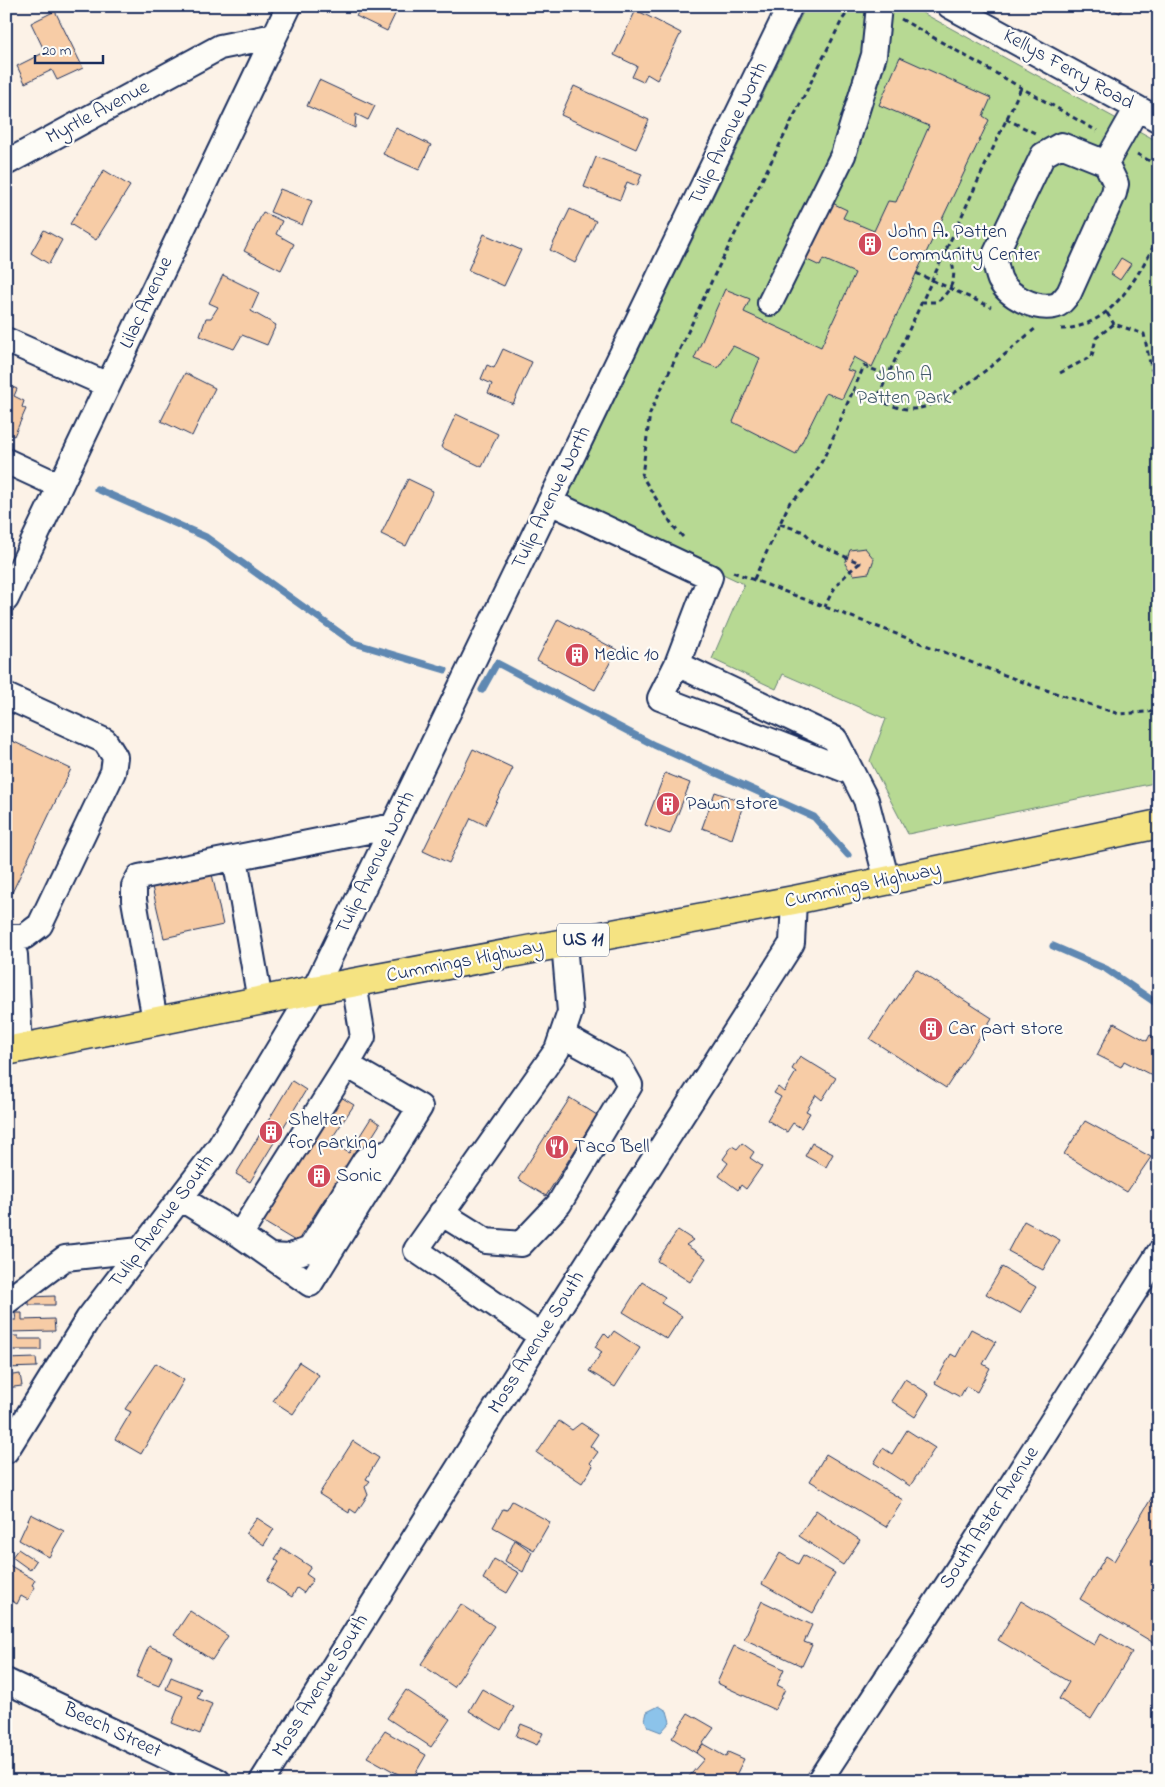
<svg xmlns="http://www.w3.org/2000/svg" width="1165" height="1787" viewBox="0 0 1165 1787" font-family="'Indie Flower',sans-serif">
	<rect width="100%" height="100%" fill="#fcf2e7"/>
	<filter id="ink" filterUnits="userSpaceOnUse"><feTurbulence type="fractalNoise" baseFrequency=".02" numOctaves="2"/><feDisplacementMap in="SourceGraphic" scale="10" xChannelSelector="R" yChannelSelector="G"/><feConvolveMatrix kernelMatrix="1 2 1 2 8 2 1 2 1" color-interpolation-filters="sRGB"/></filter>
	<g filter="url(#ink)">
		<!-- green -->
		<path fill="#b7d993" stroke="#698478" d="M 806,6 L 910,6 L 1159,142 L 1159,782 L 908,834 L 870,761 L 886,719 L 783,674 L 776,689 L 712,659 L 744,584 L 566,500 Z"/>
		<!-- water -->
		<path fill="#8cc3ea" stroke="#5f88b2" d="M 659,1706 L 667,1711 L 670,1722 L 661,1732 L 648,1727 L 645,1720 L 647,1712 Z"/>
		<g fill="none" stroke-linecap="round" stroke-linejoin="round">
			<!-- stream -->
			<path stroke="#5f88b2" stroke-width="7" d="M 97,489 L 206,537 L 354,643 L 445,670
				M 482,690 L 497,663 L 654,745 L 814,817 L 848,855
				M 1053,946 L 1106,969 L 1159,1005"/>
		</g>
		<!-- building -->
		<path fill="#f7cca6" stroke="#1b2f5e" d="M 357,6 L 399,6 L 387,31 L 356,16 L 361,8 Z
			M 1106,6 L 1123,6 L 1120,13 Z
			M 636,10 L 681,33 L 657,80 L 647,74 L 643,82 L 632,77 L 637,66 L 614,55 Z
			M 55,11 L 83,68 L 57,80 L 52,70 L 25,83 L 17,66 L 45,52 L 31,23 Z
			M 900,57 L 991,98 L 983,116 L 989,120 L 872,367 L 854,357 L 847,370 L 855,372 L 842,399 L 826,393 L 796,454 L 733,422 L 760,358 L 733,346 L 718,368 L 694,359 L 725,289 L 750,299 L 744,312 L 821,347 L 855,273 L 823,259 L 820,266 L 803,258 L 830,202 L 847,210 L 843,218 L 874,231 L 888,201 L 896,202 L 929,126 L 879,105 Z
			M 319,80 L 375,106 L 368,120 L 356,114 L 355,128 L 307,106 Z
			M 574,86 L 649,120 L 636,149 L 561,115 Z
			M 396,128 L 431,145 L 419,170 L 383,154 Z
			M 596,157 L 642,174 L 637,186 L 627,182 L 620,200 L 584,187 Z
			M 104,170 L 130,186 L 96,240 L 70,224 Z
			M 280,189 L 312,201 L 302,225 L 270,212 Z
			M 570,209 L 596,221 L 575,263 L 550,250 Z
			M 263,212 L 282,221 L 276,234 L 294,244 L 281,270 L 244,251 Z
			M 44,230 L 62,240 L 49,264 L 31,253 Z
			M 484,234 L 521,250 L 504,286 L 468,270 Z
			M 1121,258 L 1131,264 L 1120,280 L 1111,274 Z
			M 223,275 L 259,293 L 251,311 L 276,325 L 267,345 L 242,335 L 234,349 L 200,336 L 206,318 L 211,318 L 218,307 L 209,303 Z
			M 503,349 L 532,362 L 513,404 L 488,393 L 492,384 L 481,379 L 487,365 L 494,368 Z
			M 185,373 L 215,388 L 192,436 L 161,421 Z
			M 6,384 L 17,389 L 14,396 L 24,401 L 22,407 L 26,409 L 14,436 L 8,433 L 6,436 Z
			M 456,414 L 498,434 L 482,467 L 441,447 Z
			M 408,479 L 433,491 L 406,546 L 381,534 Z
			M 865,548 L 874,559 L 869,573 L 854,575 L 845,564 L 850,550 Z
			M 558,619 L 617,650 L 595,690 L 537,660 Z
			M 6,738 L 71,769 L 8,901 L 6,900 Z
			M 473,749 L 513,768 L 485,825 L 471,818 L 449,863 L 423,851 Z
			M 665,773 L 690,783 L 670,834 L 645,825 Z
			M 715,792 L 744,802 L 732,839 L 702,828 Z
			M 212,874 L 223,925 L 164,938 L 152,887 Z
			M 916,969 L 992,1018 L 946,1088 L 870,1039 Z
			M 1114,1023 L 1147,1041 L 1150,1035 L 1159,1039 L 1159,1079 L 1124,1061 L 1121,1067 L 1097,1055 Z
			M 800,1056 L 836,1078 L 822,1100 L 816,1095 L 806,1111 L 810,1113 L 801,1128 L 793,1123 L 787,1132 L 767,1120 L 781,1097 L 774,1093 L 778,1087 L 784,1092 L 796,1072 L 792,1069 Z
			M 292,1081 L 306,1090 L 250,1182 L 236,1174 Z
			M 341,1097 L 354,1105 L 330,1141 L 349,1153 L 371,1118 L 380,1124 L 331,1202 L 325,1198 L 297,1242 L 262,1221 Z
			M 570,1098 L 597,1115 L 546,1196 L 518,1179 Z
			M 1085,1121 L 1151,1157 L 1127,1192 L 1064,1154 Z
			M 742,1143 L 754,1152 L 750,1158 L 762,1166 L 746,1189 L 741,1185 L 738,1190 L 719,1176 L 728,1163 L 723,1159 L 732,1146 L 737,1149 Z
			M 812,1143 L 833,1154 L 826,1167 L 805,1156 Z
			M 1024,1221 L 1060,1240 L 1043,1270 L 1008,1251 Z
			M 678,1230 L 693,1240 L 686,1245 L 706,1258 L 690,1282 L 657,1261 Z
			M 1002,1267 L 1036,1287 L 1020,1313 L 986,1294 Z
			M 642,1282 L 665,1297 L 661,1303 L 682,1316 L 667,1339 L 623,1312 Z
			M 55,1296 L 55,1305 L 29,1305 L 29,1297 Z
			M 15,1313 L 22,1313 L 22,1320 L 54,1319 L 55,1331 L 8,1332 L 7,1320 L 16,1320 Z
			M 971,1329 L 996,1342 L 983,1364 L 990,1368 L 977,1392 L 966,1386 L 960,1397 L 935,1383 L 951,1354 L 956,1357 Z
			M 614,1331 L 640,1348 L 615,1387 L 589,1371 L 602,1352 L 595,1347 L 604,1333 L 609,1338 Z
			M 11,1336 L 18,1336 L 18,1339 L 41,1339 L 41,1350 L 6,1350 L 6,1341 L 11,1341 Z
			M 36,1358 L 37,1367 L 6,1368 L 6,1359 Z
			M 299,1362 L 319,1375 L 293,1414 L 273,1401 Z
			M 156,1363 L 184,1380 L 141,1454 L 115,1439 L 131,1412 L 125,1409 Z
			M 20,1374 L 22,1386 L 6,1388 L 6,1376 Z
			M 905,1379 L 929,1394 L 915,1417 L 891,1401 Z
			M 1159,1402 L 1159,1418 L 1152,1415 Z
			M 559,1421 L 572,1430 L 581,1423 L 598,1434 L 590,1446 L 598,1452 L 590,1463 L 593,1466 L 582,1483 L 537,1453 Z
			M 907,1430 L 935,1448 L 910,1486 L 874,1463 L 883,1448 L 892,1454 Z
			M 353,1441 L 379,1458 L 366,1479 L 370,1481 L 365,1487 L 368,1495 L 356,1513 L 350,1509 L 349,1513 L 319,1494 Z
			M 826,1454 L 903,1500 L 886,1527 L 810,1481 Z
			M 1158,1487 L 1159,1487 L 1159,1646 L 1080,1599 L 1106,1556 L 1114,1561 Z
			M 512,1501 L 550,1522 L 534,1550 L 493,1527 L 503,1509 L 507,1510 Z
			M 816,1510 L 860,1540 L 843,1565 L 799,1536 Z
			M 31,1514 L 64,1531 L 49,1557 L 19,1540 Z
			M 257,1518 L 274,1529 L 264,1545 L 246,1533 Z
			M 515,1540 L 532,1552 L 523,1572 L 505,1561 Z
			M 282,1548 L 311,1567 L 306,1574 L 313,1579 L 304,1593 L 297,1588 L 292,1597 L 267,1581 L 279,1562 L 275,1559 Z
			M 18,1549 L 36,1561 L 30,1570 L 12,1557 Z
			M 780,1553 L 798,1564 L 803,1555 L 835,1573 L 813,1613 L 762,1584 Z
			M 494,1559 L 519,1573 L 507,1593 L 483,1579 Z
			M 9,1565 L 35,1580 L 32,1585 L 35,1587 L 28,1600 L 21,1596 L 17,1604 L 6,1598 L 6,1569 Z
			M 762,1601 L 812,1625 L 804,1642 L 812,1645 L 802,1666 L 744,1639 Z
			M 1021,1601 L 1094,1645 L 1101,1633 L 1132,1652 L 1091,1719 L 1059,1699 L 1069,1682 L 998,1640 Z
			M 461,1604 L 494,1626 L 454,1687 L 421,1664 Z
			M 190,1611 L 228,1636 L 212,1660 L 174,1635 Z
			M 149,1646 L 172,1656 L 159,1686 L 136,1677 Z
			M 734,1646 L 784,1669 L 777,1685 L 785,1689 L 775,1710 L 717,1683 Z
			M 171,1677 L 201,1689 L 197,1698 L 212,1704 L 200,1734 L 172,1723 L 183,1696 L 166,1689 Z
			M 482,1689 L 514,1707 L 501,1730 L 469,1711 Z
			M 406,1690 L 450,1719 L 431,1747 L 387,1718 Z
			M 688,1713 L 714,1728 L 696,1753 L 672,1738 Z
			M 521,1724 L 543,1733 L 537,1745 L 516,1736 Z
			M 385,1731 L 426,1755 L 411,1781 L 367,1757 Z
			M 703,1744 L 726,1757 L 728,1752 L 744,1759 L 735,1777 L 741,1781 L 686,1780 L 704,1759 L 696,1753 Z"/>
		<g fill="none" stroke-linecap="round" stroke-linejoin="round">
			<!-- minor casing -->
			<g stroke="#1b2f5e" stroke-width="28">
				<path id="minor" d="M 950,6 L 1159,120
					M 1061,145 L 1106,163 L 1116,184 L 1114,193 L 1069,293 C 1065,298 1060,305 1054,306 C 1035,310 1008,296 1000,280 C 997,273 996,264 994,257 L 1043,155 Z
					M 6,163 L 220,47 L 274,36
					M 1106,163 L 1137,108
					M 770,303 L 843,155 L 874,55 L 879,6
					M 6,340 L 108,385
					M 6,461 L 60,486
					M 550,502 L 710,577 L 677,664 L 835,739 L 866,800 L 887,881
					M 6,599 L 289,6
					M 677,664 L 660,698 L 851,772
					M 6,696 L 105,741 L 115,757 L 113,772 L 40,925 L 24,937 L 6,937
					M 235,858 L 260,1001
					M 15,955 L 20,1048
					M 155,1021 L 134,900 L 134,886 L 139,877 L 393,826
					M 180,1198 L 240,1235 L 310,1284 L 420,1107 L 347,1065
					M 441,1213 L 486,1241 L 521,1244 L 559,1204 L 630,1085 L 620,1067 L 562,1035
					M 240,1235 L 347,1065 L 363,1037 L 354,983
					M 271,1256 L 288,1257 L 310,1249 L 365,1160 L 393,1150
					M 6,1302 L 65,1258 L 140,1250
					M 541,1336 L 416,1250 L 557,1050 L 570,1012 L 564,943
					M 6,1451 L 88,1319 L 220,1146 L 314,990 L 790,6
					M 6,1681 L 218,1781
					M 262,1781 L 541,1336 L 792,943 L 794,900
					M 819,1781 L 969,1552 L 1159,1253"/>
			</g>
			<!-- major casing -->
			<g stroke="#1b2f5e" stroke-width="31">
				<path id="major" d="M 6,1051 L 314,990 L 794,900 L 1159,824"/>
			</g>
			<!-- path -->
			<path stroke="#1b2f5e" stroke-width="3" stroke-dasharray="5 4" stroke-linecap="butt" d="M 901,19 L 1097,131
				M 1006,119 L 1035,133
				M 1137,154 L 1159,166
				M 1153,247 L 1159,248
				M 951,258 L 960,245 L 972,255
				M 916,273 L 991,307
				M 921,302 L 937,302 C 956,287 959,270 945,250
				M 1107,313 L 1114,324
				M 1061,329 C 1113,327 1137,277 1159,236
				M 1060,373 L 1092,356 L 1096,338 L 1114,324 L 1144,334 L 1151,368 L 1159,382
				M 853,391 L 864,366 L 888,375
				M 877,399 C 887,404 896,408 907,409 C 946,412 1005,353 1036,328
				M 780,524 L 804,532 L 816,544 L 860,563 C 843,576 833,587 825,607
				M 683,537 L 673,526 L 642,476 L 650,413 L 714,276 L 842,20 L 852,6
				M 733,572 L 1031,685 L 1119,714 L 1159,711
				M 754,579 L 790,502 C 819,484 838,422 853,391 L 877,399 L 1021,88"/>
			<!-- minor -->
			<use href="#minor" stroke="#fdfcf7" stroke-width="24"/>
			<!-- major -->
			<use href="#major" stroke="#f5e382" stroke-width="28"/>
		</g>
	</g>
	<!-- icons -->
	<defs>
		<g id="building-disc" transform="scale(1.25)"><circle r="9.5" fill="#d1495b" stroke="#fdfcf7"/><path d="M-4-6H4V6H1V3H-1V6H-4ZM-2.5-4.3h1.7v1.8h-1.7ZM.8-4.3h1.7v1.8H.8ZM-2.5-1h1.7V.8h-1.7ZM.8-1h1.7V.8H.8Z" fill="#fff"/></g>
		<g id="restaurant-disc" transform="scale(1.25)"><circle r="9.5" fill="#d1495b" stroke="#fdfcf7"/><path d="M-5-6h1v4h1v-4h1v4h1v-4h1v5L-1.5 .5V6h-2V.5L-5-1ZM5-6V6H3V1.5H1.5Q1.5-4 5-6Z" fill="#fff"/></g>
	</defs>
	<g fill-rule="evenodd">
		<use href="#building-disc" x="870" y="244"/>
		<use href="#building-disc" x="577" y="655"/>
		<use href="#building-disc" x="668" y="804"/>
		<use href="#building-disc" x="931" y="1029"/>
		<use href="#building-disc" x="271" y="1132"/>
		<use href="#restaurant-disc" x="557" y="1147"/>
		<use href="#building-disc" x="319" y="1176"/>
	</g>
	<g text-anchor="middle" dominant-baseline="central" stroke-width="4.5" stroke-linejoin="round" paint-order="stroke">
		<!-- shield labels -->
		<rect fill="#fdfcf7" stroke="#5f6c8c" stroke-width="1" x="557" y="923.5" width="52" height="33" rx="4"/>
		<g font-size="19" font-weight="bold" fill="#1b2f5e">
			<text x="583" y="940">US 11</text>
		</g>
		<!-- street labels -->
		<g font-size="20" fill="#1b2f5e" stroke="#fdfcf7">
			<text transform="translate(1068 70) rotate(29)">Kellys Ferry Road</text>
			<text transform="translate(98 113) rotate(-28)">Myrtle Avenue</text>
			<text transform="translate(729 134) rotate(-64)">Tulip Avenue North</text>
			<text transform="translate(147 303) rotate(-65)">Lilac Avenue</text>
			<text transform="translate(552 498) rotate(-64)">Tulip Avenue North</text>
			<text transform="translate(376 863) rotate(-64)">Tulip Avenue North</text>
			<text transform="translate(863 886) rotate(-12)">Cummings Highway</text>
			<text transform="translate(465 962) rotate(-11)">Cummings Highway</text>
			<text transform="translate(162 1222) rotate(-53)">Tulip Avenue South</text>
			<text transform="translate(537 1343) rotate(-58)">Moss Avenue South</text>
			<text transform="translate(990 1518) rotate(-57)">South Aster Avenue</text>
			<text transform="translate(321 1686) rotate(-58)">Moss Avenue South</text>
			<text transform="translate(112 1731) rotate(25)">Beech Street</text>
		</g>
		<!-- poi labels -->
		<g font-size="20" fill="#1b2f5e" stroke="#fdfcf7" text-anchor="start">
			<text x="888" y="232">John A. Patten<tspan x="888" dy="23">Community Center</tspan></text>
			<text x="594" y="655">Medic 10</text>
			<text x="686" y="804">Pawn store</text>
			<text x="948" y="1029">Car part store</text>
			<text x="288" y="1120">Shelter<tspan x="288" dy="23">for parking</tspan></text>
			<text x="574" y="1147">Taco Bell</text>
			<text x="336" y="1176">Sonic</text>
		</g>
		<!-- park labels -->
		<g font-size="20" fill="#425a6b" stroke="#fdfcf7">
			<text x="904" y="375">John A<tspan x="904" dy="23">Patten Park</tspan></text>
		</g>
	</g>
	<!-- margin -->
	<rect width="1165" height="1787" fill="none" stroke="#fdfcf7" stroke-width="25"/>
	<rect x="12" y="12" width="1140" height="1762" fill="none" stroke="#1b2f5e" stroke-width="2" filter="url(#ink)"/>
	<!-- scale -->
	<path d="M35 55v8h68v-8" fill="none" stroke="#1b2f5e" stroke-width="2.5"/>
	<text x="42" y="55" font-size="15" fill="#1b2f5e" stroke="#fdfcf7" stroke-width="4" paint-order="stroke">20 m</text>
</svg>
